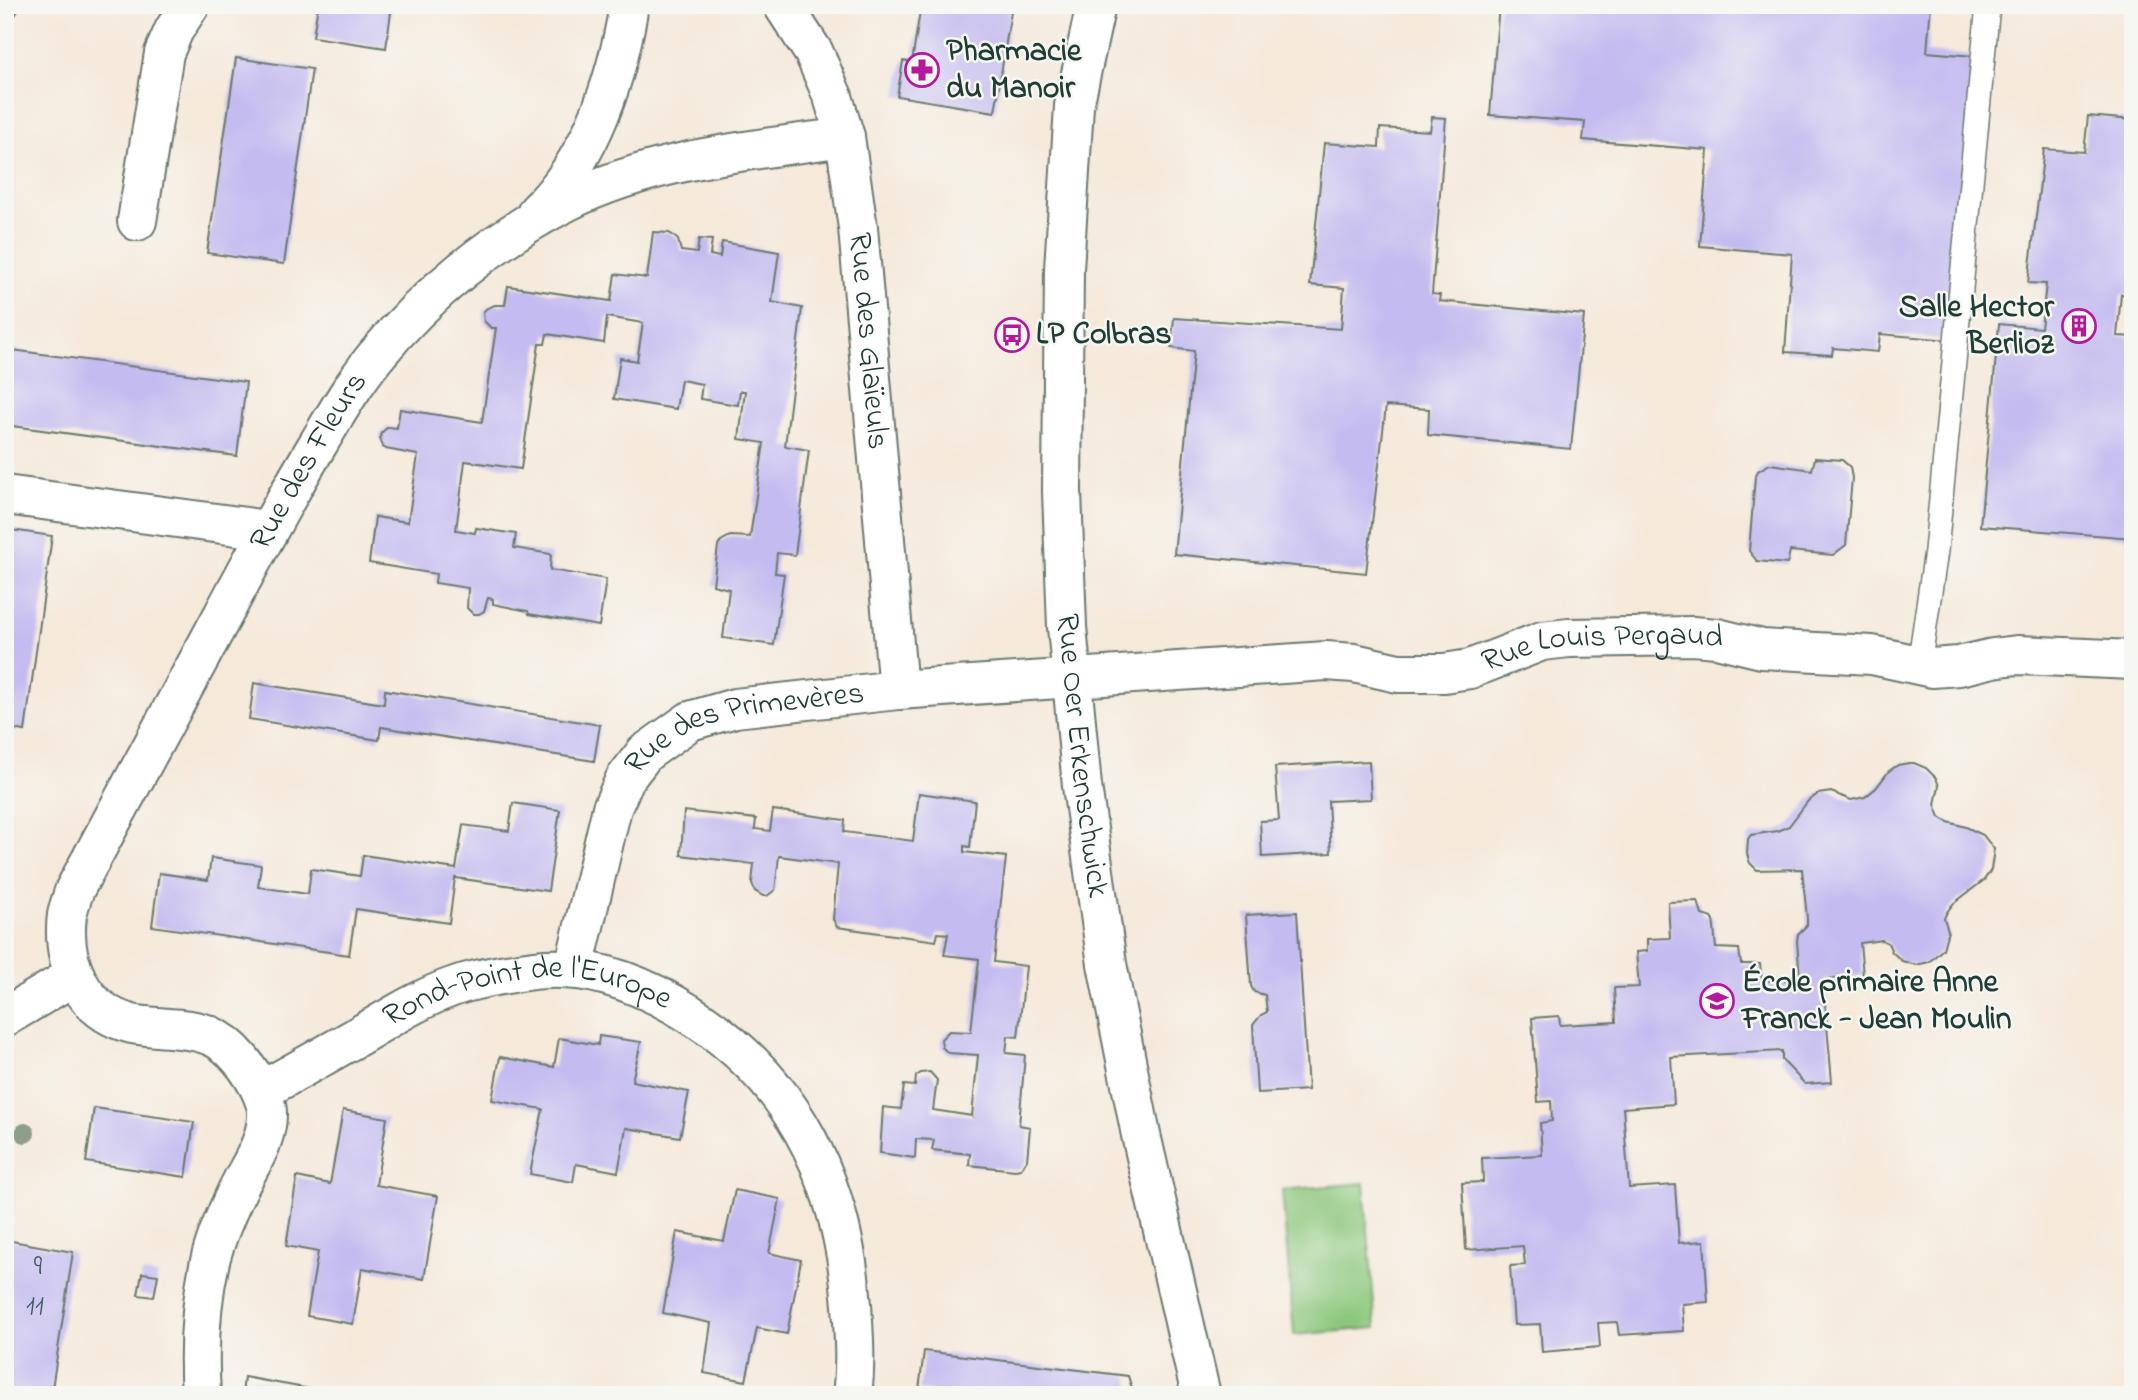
<svg xmlns="http://www.w3.org/2000/svg" width="2138" height="1400" viewBox="0 0 2138 1400" font-family="'Indie Flower',sans-serif">
	<rect width="100%" height="100%" fill="#f6f6f2"/>
	<filter id="ink" filterUnits="userSpaceOnUse"><feTurbulence type="fractalNoise" baseFrequency=".0143" numOctaves="2"/><feDisplacementMap in="SourceGraphic" scale="14" xChannelSelector="R" yChannelSelector="G"/><feConvolveMatrix kernelMatrix="1 2 1 2 8 2 1 2 1" color-interpolation-filters="sRGB"/></filter>
	<filter id="wash" filterUnits="userSpaceOnUse"><feTurbulence type="fractalNoise" baseFrequency=".00686" numOctaves="4" result="noise"/><feDisplacementMap in="SourceGraphic" scale="28" xChannelSelector="R" yChannelSelector="G"/><feGaussianBlur stdDeviation="1.57" result="paint"/><feColorMatrix in="noise" values="0 0 0 0 0 0 0 0 0 0 0 0 0 0 0 0 0 1.4 0 .05"/><feComposite in="paint" operator="in"/></filter>
	<g filter="url(#wash)">
		<rect width="100%" height="100%" fill="#f5e9da"/>
		<!-- green -->
		<path fill="#8cc77c" stroke="#568258" stroke-width="2" d="M 1364,1183 L 1376,1328 L 1294,1335 L 1282,1190 Z"/>
		<g id="blocks">
			<!-- building -->
			<path fill="#c4bcf0" d="M 5,5 L 13,5 L 19,9 L 5,31 Z
				M 318,5 L 392,5 L 386,48 L 313,37 Z
				M 921,5 L 1012,5 L 995,112 L 897,96 L 903,61 L 912,62 Z
				M 1499,5 L 1931,5 L 1927,52 L 1973,56 L 1950,340 L 1880,334 L 1878,352 L 1833,348 L 1832,355 L 1785,352 L 1792,254 L 1700,246 L 1708,150 L 1583,140 L 1585,122 L 1490,115 Z
				M 236,58 L 312,69 L 284,264 L 207,253 Z
				M 2088,116 L 2133,120 L 2133,295 L 2121,294 L 2117,336 L 2133,337 L 2133,538 L 1980,526 L 1999,324 L 2041,328 L 2046,284 L 2028,283 L 2044,149 L 2084,152 Z
				M 1432,117 L 1446,118 L 1432,294 L 1440,295 L 1439,301 L 1584,315 L 1571,449 L 1428,435 L 1429,409 L 1386,406 L 1366,573 L 1174,554 L 1194,351 L 1171,348 L 1174,318 L 1341,329 L 1344,288 L 1310,285 L 1324,143 L 1379,147 L 1380,128 L 1430,131 Z
				M 653,232 L 669,233 L 674,236 L 678,240 L 681,251 L 697,253 L 699,239 L 712,240 L 710,255 L 720,257 L 722,242 L 779,252 L 772,302 L 802,308 L 785,446 L 809,450 L 795,555 L 777,553 L 775,573 L 784,574 L 774,645 L 723,638 L 729,589 L 713,585 L 718,546 L 721,541 L 730,536 L 750,537 L 764,443 L 739,439 L 745,391 L 740,391 L 738,405 L 700,399 L 702,384 L 681,380 L 676,409 L 614,399 L 620,358 L 637,361 L 643,323 L 607,317 L 604,343 L 547,334 L 545,344 L 539,344 L 521,469 L 465,461 L 456,530 L 475,533 L 476,528 L 516,534 L 514,548 L 551,554 L 550,570 L 606,579 L 599,626 L 529,614 L 528,611 L 493,604 L 493,599 L 488,598 L 484,611 L 479,614 L 473,614 L 467,608 L 468,588 L 435,583 L 436,574 L 369,563 L 375,517 L 408,522 L 418,455 L 386,449 L 383,447 L 380,438 L 381,433 L 388,427 L 397,428 L 400,409 L 482,422 L 496,328 L 491,328 L 484,321 L 483,312 L 487,308 L 495,305 L 505,305 L 508,286 L 611,301 L 615,274 L 647,278 Z
				M 5,349 L 246,382 L 237,456 L 5,425 Z
				M 1815,458 L 1842,460 L 1850,467 L 1852,478 L 1846,545 L 1833,555 L 1790,551 L 1787,564 L 1757,561 L 1749,551 L 1755,477 L 1758,471 L 1770,464 L 1812,470 Z
				M 5,529 L 52,536 L 25,731 L 5,728 Z
				M 254,683 L 384,704 L 385,690 L 600,725 L 594,761 L 381,727 L 379,740 L 249,719 Z
				M 1369,761 L 1371,799 L 1328,801 L 1331,853 L 1262,857 L 1260,821 L 1279,820 L 1275,767 Z
				M 1909,763 L 1914,763 L 1926,768 L 1936,778 L 1939,786 L 1935,804 L 1940,817 L 1948,822 L 1966,827 L 1983,835 L 1994,849 L 1991,870 L 1984,880 L 1953,904 L 1947,912 L 1944,918 L 1948,931 L 1943,949 L 1929,962 L 1916,965 L 1902,961 L 1892,952 L 1888,943 L 1882,940 L 1860,943 L 1863,975 L 1823,980 L 1832,1082 L 1805,1084 L 1782,1060 L 1782,1051 L 1671,1057 L 1674,1104 L 1623,1108 L 1629,1188 L 1675,1185 L 1679,1243 L 1704,1241 L 1708,1302 L 1682,1304 L 1684,1331 L 1619,1335 L 1617,1322 L 1598,1323 L 1600,1347 L 1542,1352 L 1540,1324 L 1514,1325 L 1510,1266 L 1525,1265 L 1523,1246 L 1466,1250 L 1462,1183 L 1483,1182 L 1482,1158 L 1542,1155 L 1540,1123 L 1552,1121 L 1551,1101 L 1538,1102 L 1532,1018 L 1559,1016 L 1560,1025 L 1616,1022 L 1614,988 L 1639,987 L 1636,952 L 1647,951 L 1647,939 L 1670,938 L 1668,902 L 1698,901 L 1702,915 L 1713,918 L 1716,948 L 1739,949 L 1741,964 L 1760,964 L 1762,981 L 1800,979 L 1797,941 L 1798,934 L 1807,925 L 1807,918 L 1802,869 L 1757,870 L 1750,863 L 1747,854 L 1748,839 L 1751,835 L 1777,831 L 1789,826 L 1808,801 L 1818,794 L 1831,792 L 1851,800 L 1865,797 L 1876,788 L 1889,771 L 1898,765 Z
				M 919,793 L 975,801 L 970,847 L 964,846 L 964,852 L 1006,857 L 994,962 L 1026,966 L 1018,1037 L 1008,1036 L 1006,1053 L 1025,1055 L 1019,1125 L 1030,1127 L 1027,1160 L 1021,1169 L 1015,1170 L 969,1165 L 970,1154 L 932,1150 L 934,1140 L 916,1139 L 915,1158 L 880,1153 L 883,1107 L 901,1109 L 904,1085 L 915,1086 L 916,1076 L 921,1073 L 930,1072 L 937,1080 L 933,1110 L 972,1116 L 978,1055 L 948,1053 L 942,1047 L 941,1039 L 949,1031 L 971,1032 L 979,959 L 944,955 L 948,934 L 938,933 L 936,941 L 837,927 L 833,919 L 838,864 L 779,856 L 775,890 L 767,896 L 763,896 L 755,891 L 752,883 L 754,864 L 681,855 L 684,811 L 756,819 L 755,829 L 770,831 L 773,810 L 845,820 L 844,832 L 913,841 Z
				M 513,803 L 560,810 L 548,891 L 455,878 L 449,923 L 356,909 L 349,955 L 152,926 L 159,873 L 208,880 L 211,858 L 261,865 L 258,887 L 308,894 L 311,869 L 360,876 L 363,855 L 456,869 L 463,825 L 509,831 Z
				M 1297,912 L 1308,1090 L 1257,1093 L 1253,1025 L 1261,1015 L 1267,1012 L 1265,995 L 1254,992 L 1251,986 L 1246,915 Z
				M 599,1036 L 641,1042 L 632,1081 L 689,1092 L 680,1137 L 626,1128 L 618,1172 L 576,1164 L 573,1182 L 530,1174 L 543,1109 L 492,1100 L 500,1057 L 554,1067 L 559,1038 L 598,1045 Z
				M 94,1108 L 194,1122 L 186,1177 L 86,1162 Z
				M 343,1110 L 387,1118 L 376,1185 L 438,1196 L 424,1279 L 362,1268 L 353,1324 L 307,1316 L 318,1252 L 286,1246 L 297,1177 L 330,1184 Z
				M 735,1190 L 780,1199 L 769,1253 L 801,1260 L 787,1334 L 757,1328 L 746,1381 L 704,1373 L 711,1323 L 663,1313 L 677,1232 L 724,1241 Z
				M 6,1240 L 73,1252 L 51,1395 L 5,1395 Z
				M 142,1273 L 158,1275 L 154,1297 L 138,1295 Z
				M 924,1351 L 1128,1376 L 1134,1395 L 961,1395 L 919,1390 Z
				M 244,1377 L 316,1390 L 315,1395 L 242,1395 Z"/>
		</g>
	</g>
	<g filter="url(#ink)">
		<use href="#blocks" fill-opacity="0" stroke="#6a796e" stroke-width="2"/>
		<g fill="none" stroke-linecap="round" stroke-linejoin="round">
			<!-- service casing -->
			<g stroke="#6a796e" stroke-width="26">
				<path id="service" d="M 1919,666 L 1936,551 L 1988,5"/>
			</g>
			<!-- minor casing -->
			<g stroke="#6a796e" stroke-width="42">
				<g id="minor">
					<path id="s1" d="M 783,5 L 814,53 L 833,97 L 845,137 L 858,228 L 898,690"/>
					<path d="M 537,212 C 592,158 617,79 629,5"/>
					<path d="M 137,221 L 164,53 L 174,30 L 190,5"/>
					<path d="M 5,495 L 268,530"/>
					<path id="s2" d="M 574,968 L 612,808 L 625,779 L 645,753 L 690,721 L 735,708 L 898,690 L 1326,661 L 1354,663 L 1398,673 L 1444,673 L 1470,669 L 1542,641 L 1569,638 L 1693,636 L 1717,638 L 1762,649 L 1872,655 L 1932,668 L 1959,666 L 1993,658 L 2017,655 L 2133,660"/>
					<path d="M 5,1017 L 74,976"/>
					<path id="s3" d="M 261,1091 C 251,1071 233,1045 211,1036 C 190,1026 155,1029 132,1024 C 82,1012 61,962 67,915 C 69,906 72,897 75,889 C 124,797 174,706 223,615 C 254,557 284,500 318,444 C 336,414 353,384 375,357 C 426,294 494,239 566,202 C 652,159 752,150 845,137"/>
					<path id="s4" d="M 201,1395 C 198,1349 200,1306 210,1261 C 216,1237 226,1214 237,1191 C 249,1166 268,1141 267,1112 C 267,1105 263,1097 261,1091 C 295,1072 329,1053 362,1034 C 394,1015 426,995 461,984 C 485,977 510,973 534,970 C 585,964 631,980 675,1005 C 790,1071 842,1175 852,1305 C 854,1336 856,1365 852,1395"/>
				</g>
			</g>
			<!-- tertiary casing -->
			<g stroke="#6a796e" stroke-width="42">
				<g id="tertiary">
					<path id="s5" d="M 1096,5 L 1074,106 L 1064,269 L 1062,491 L 1067,627 L 1082,786 L 1107,964 L 1141,1135 L 1201,1395"/>
				</g>
			</g>
			<!-- service -->
			<use href="#service" stroke="#fff" stroke-width="23"/>
			<!-- minor -->
			<use href="#minor" stroke="#fff" stroke-width="38"/>
			<!-- tertiary -->
			<use href="#tertiary" stroke="#fff" stroke-width="38"/>
		</g>
		<!-- trees -->
		<circle fill="#8e9e89" cx="25" cy="1133" r="10"/>
	</g>
	<!-- icons -->
	<defs>
		<g id="pharmacy-ring" transform="scale(1.75)"><circle r="9.5" fill="#f6f6f2" stroke="#b5179e" stroke-width="1.5"/><path d="M-2-6h4v4h4v4h-4v4h-4v-4h-4v-4h4Z" fill="#b5179e"/></g>
		<g id="building-ring" transform="scale(1.75)"><circle r="9.5" fill="#f6f6f2" stroke="#b5179e" stroke-width="1.5"/><path d="M-4-6H4V6H1V3H-1V6H-4ZM-2.5-4.3h1.7v1.8h-1.7ZM.8-4.3h1.7v1.8H.8ZM-2.5-1h1.7V.8h-1.7ZM.8-1h1.7V.8H.8Z" fill="#b5179e"/></g>
		<g id="bus-ring" transform="scale(1.75)"><circle r="9.5" fill="#f6f6f2" stroke="#b5179e" stroke-width="1.5"/><path d="M-5-6H5V4H4V6H2V4H-2V6H-4V4H-5ZM-3.5-4V0h7V-4ZM-3.5 1.2v1.5H-2V1.2ZM2 1.2v1.5H3.5V1.2Z" fill="#b5179e"/></g>
		<g id="school-ring" transform="scale(1.75)"><circle r="9.5" fill="#f6f6f2" stroke="#b5179e" stroke-width="1.5"/><path d="M0-5L7-2L0 1L-7-2ZM-4 1L0 2.5L4 1V4Q0 6-4 4Z" fill="#b5179e"/></g>
	</defs>
	<g fill-rule="evenodd">
		<use href="#pharmacy-ring" x="922" y="70"/>
		<use href="#building-ring" x="2079" y="326"/>
		<use href="#bus-ring" x="1012" y="335"/>
		<use href="#school-ring" x="1717" y="1001"/>
	</g>
	<g text-anchor="middle" dominant-baseline="central" stroke-width="5" stroke-linejoin="round" paint-order="stroke">
		<!-- number labels -->
		<g font-size="28" fill="#485d63">
			<text x="38" y="1267">9</text>
			<text x="35" y="1307">11</text>
		</g>
		<!-- poi labels -->
		<g font-size="32" font-weight="bold" fill="#1f3d34" stroke="#f6f6f2" text-anchor="start">
			<text x="946" y="52">Pharmacie<tspan x="946" dy="37">du Manoir</tspan></text>
			<text x="2054" y="308" text-anchor="end">Salle Hector<tspan x="2054" dy="37">Berlioz</tspan></text>
			<text x="1036" y="335">LP Colbras</text>
			<text x="1742" y="983">École primaire Anne<tspan x="1742" dy="37">Franck - Jean Moulin</tspan></text>
		</g>
		<!-- street labels -->
		<g font-size="32" fill="#1f3d34" stroke="#f6f6f2">
			<text stroke="none"><textPath href="#s1" startOffset="352">Rue des Glaïeuls</textPath></text>
			<text stroke="none"><textPath href="#s3" startOffset="810">Rue des Fleurs</textPath></text>
			<text stroke="none"><textPath href="#s2" startOffset="1206">Rue Louis Pergaud</textPath></text>
			<text stroke="none"><textPath href="#s2" startOffset="334">Rue des Primevères</textPath></text>
			<text stroke="none"><textPath href="#s5" startOffset="754">Rue Oer Erkenschwick</textPath></text>
			<text stroke="none"><textPath href="#s4" startOffset="611">Rond-Point de l'Europe</textPath></text>
		</g>
	</g>
	<!-- margin -->
	<rect width="2138" height="1400" fill="none" stroke="#f6f6f2" stroke-width="28"/>
</svg>
